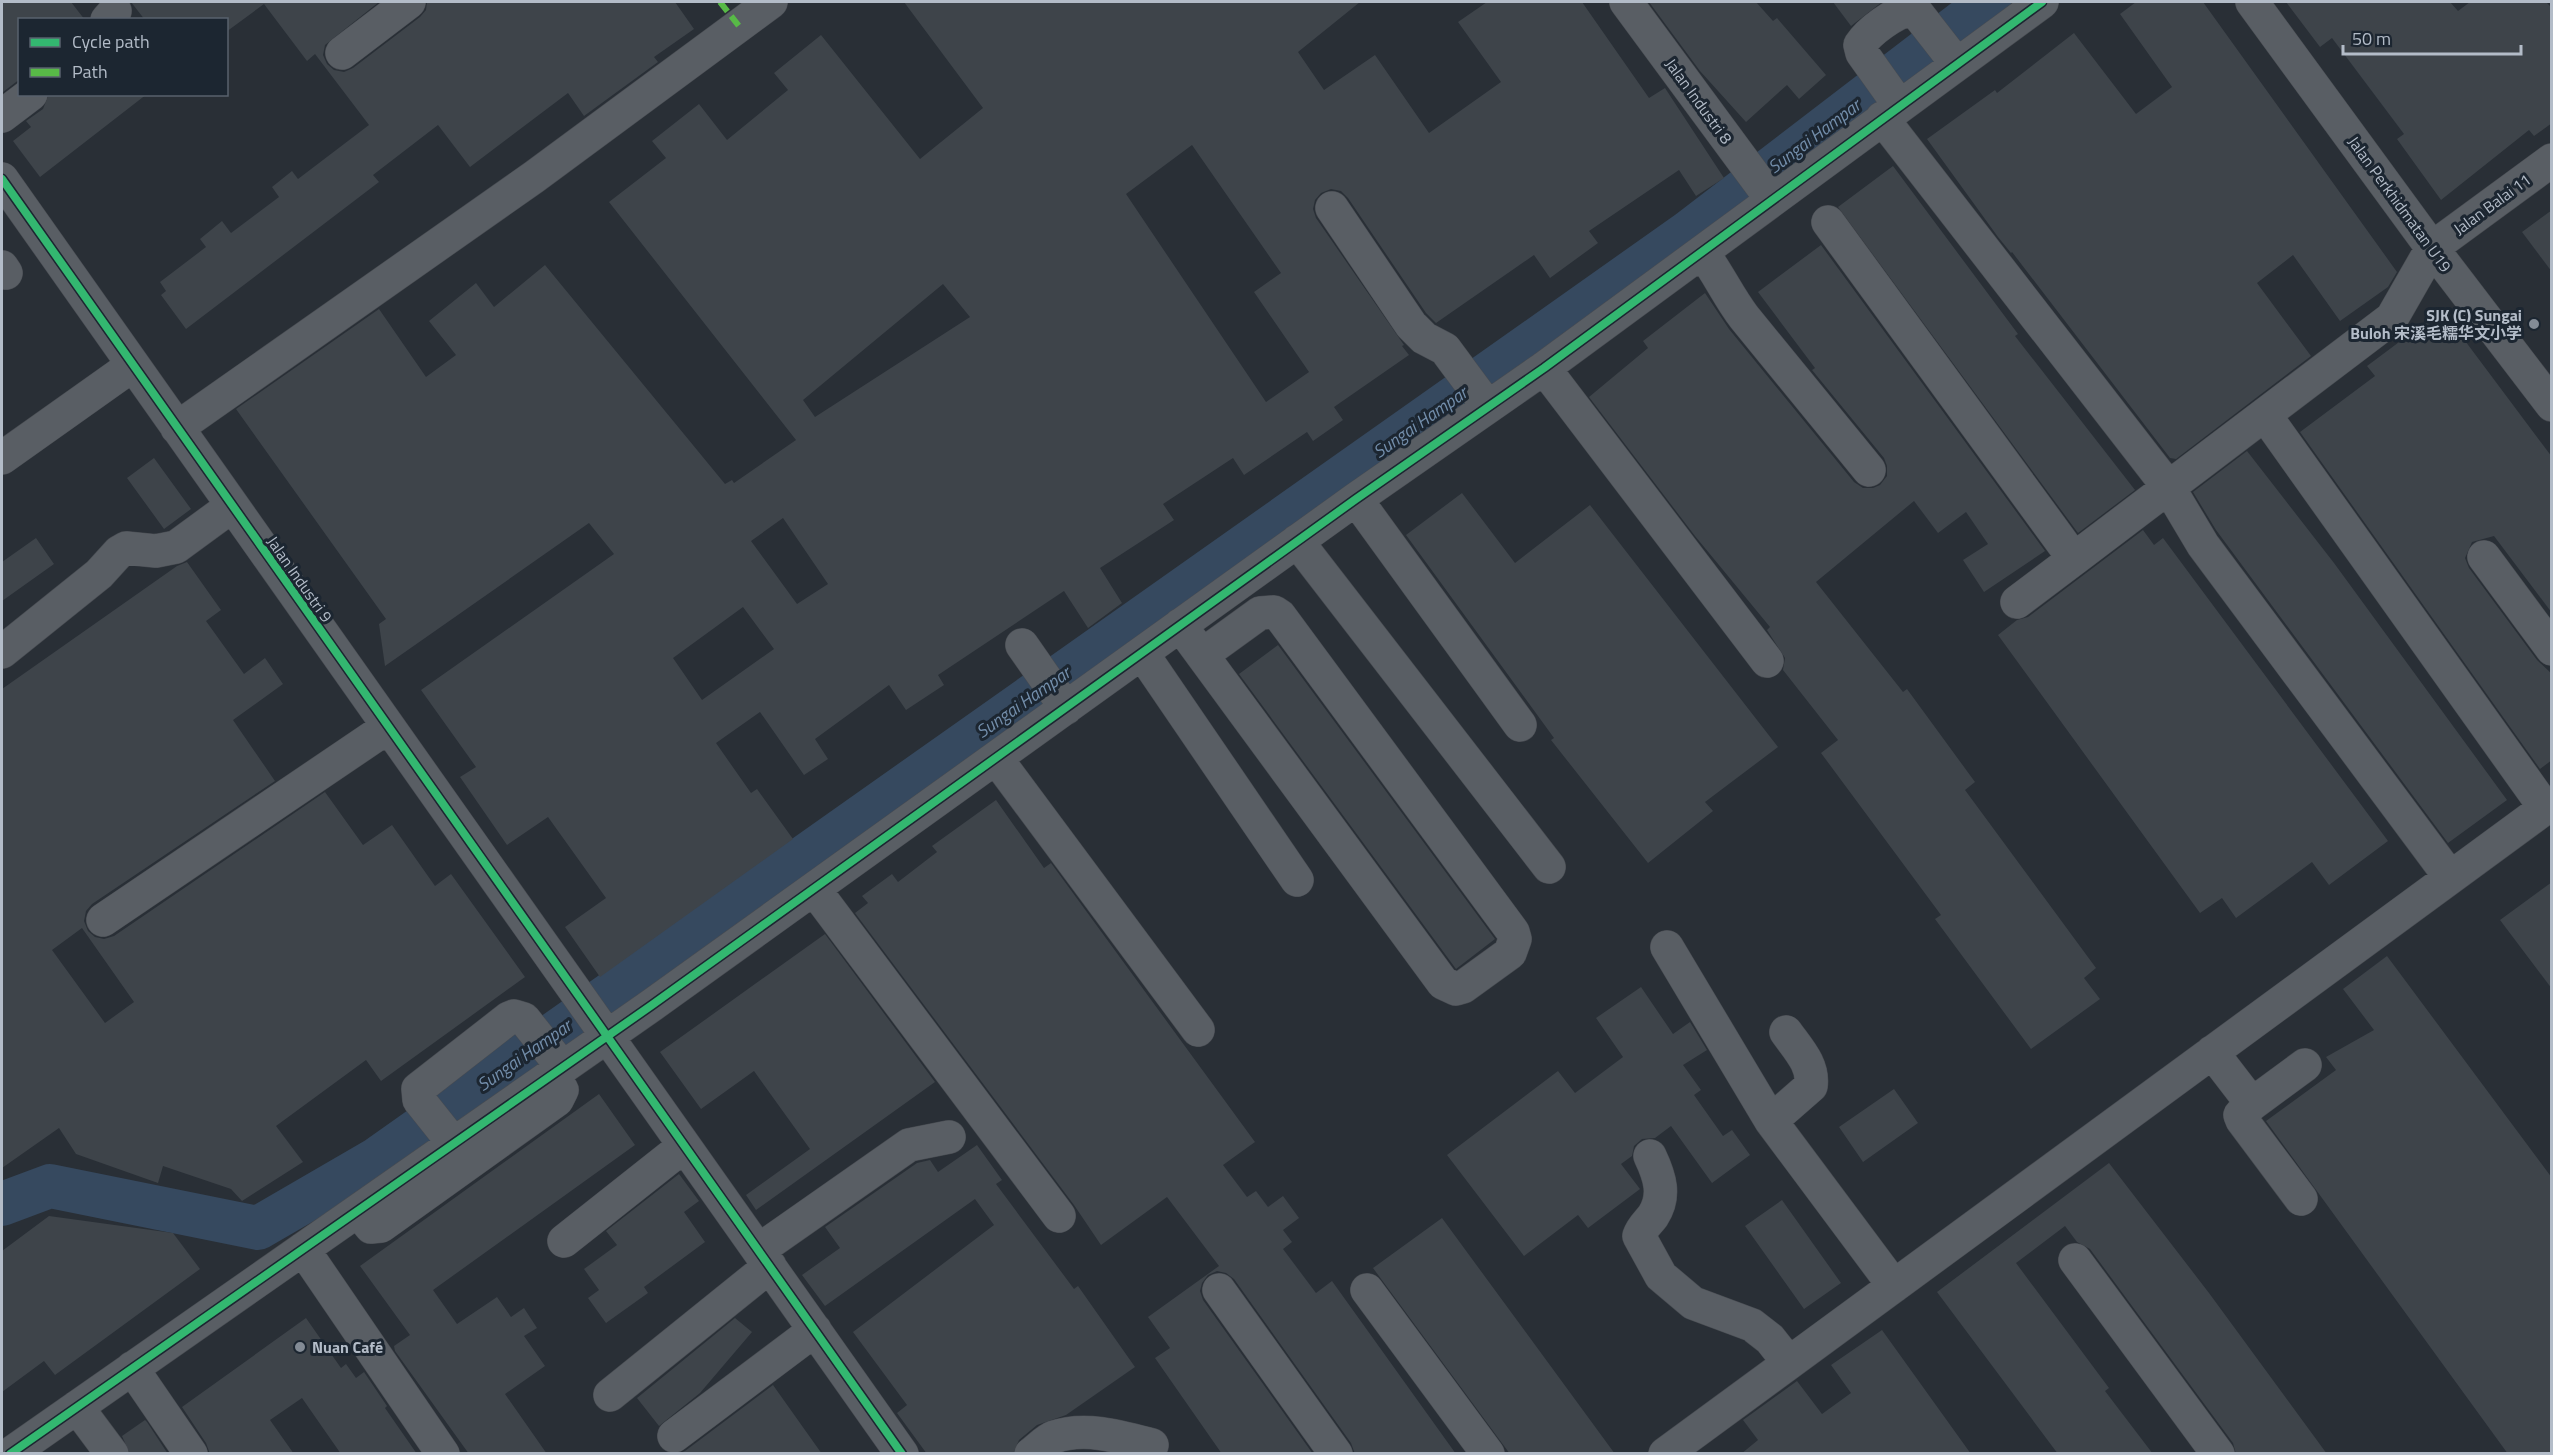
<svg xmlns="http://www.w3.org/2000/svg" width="2553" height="1455" viewBox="0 0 2553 1455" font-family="'Titillium Web','Noto Sans SC',sans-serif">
	<rect width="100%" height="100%" fill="#292f36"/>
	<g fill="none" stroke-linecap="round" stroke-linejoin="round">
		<!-- river -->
		<path stroke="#36495f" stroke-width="44" d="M 2,1204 L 50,1186 L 258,1228 L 377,1159 L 1689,232 L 1989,2"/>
	</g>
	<!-- building -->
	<path fill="#3e444a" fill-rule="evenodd" d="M 2,2 L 71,2 L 85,20 L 20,20 L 20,79 L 3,92 Z
		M 131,2 L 379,2 L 325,45 L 323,55 L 327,64 L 334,70 L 344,72 L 353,68 L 420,17 L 426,10 L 427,2 L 675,2 L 694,29 L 654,57 L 658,62 L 584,116 L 568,93 L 470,167 L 438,125 L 373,175 L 379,182 L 186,329 L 161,295 L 166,291 L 160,282 L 206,247 L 200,239 L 222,221 L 231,233 L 279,197 L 272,187 L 292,171 L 298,179 L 369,125 L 315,54 L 307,61 L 264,4 L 226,32 L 226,20 L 145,20 Z
		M 904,2 L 1360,2 L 1298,52 L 1324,90 L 1375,55 L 1429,133 L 1501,82 L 1458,22 L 1487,2 L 1582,2 L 1649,98 L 1665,88 L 1724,178 L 1696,196 L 1679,170 L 1589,231 L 1598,243 L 1550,278 L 1534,255 L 1436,323 L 1426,313 L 1348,198 L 1341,191 L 1331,189 L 1321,193 L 1315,200 L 1313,209 L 1316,218 L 1404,345 L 1402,346 L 1409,355 L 1334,407 L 1343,420 L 1313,441 L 1307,432 L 1244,475 L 1233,458 L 1163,504 L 1174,520 L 1100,568 L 1122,603 L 1088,628 L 1064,591 L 938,675 L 944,685 L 906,710 L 889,685 L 815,739 L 828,759 L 804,775 L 760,712 L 716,743 L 751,793 L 757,789 L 793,839 L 600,977 L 565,927 L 606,898 L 548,817 L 507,845 L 460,777 L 476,767 L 421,690 L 614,554 L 589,523 L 385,666 L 379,624 L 386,619 L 236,409 L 379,309 L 426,377 L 456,355 L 429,321 L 476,283 L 494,307 L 545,265 L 725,484 L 732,480 L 734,483 L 796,440 L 609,202 L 666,158 L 652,141 L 699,104 L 727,140 L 788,90 L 774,73 L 821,35 L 920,159 L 983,108 ZM 1192,145 L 1281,273 L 1254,292 L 1309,372 L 1266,402 L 1126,194 ZM 943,284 L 970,317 L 815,417 L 803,400 ZM 783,518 L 828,584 L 797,604 L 751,541 ZM 743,607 L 774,649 L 702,700 L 673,658 Z
		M 1649,2 L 1756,2 L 1773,21 L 1777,18 L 1826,75 L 1799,99 L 1787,85 L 1746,122 L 1700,71 Z
		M 1833,2 L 1882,2 L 1851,26 Z
		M 2136,2 L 2203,2 L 2397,272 L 2388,287 L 2340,321 L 2293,255 L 2257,283 L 2311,356 L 2176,459 L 2170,458 L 2012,252 L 2011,253 L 1998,237 L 1927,139 L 1995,90 L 1997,93 L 2074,33 L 2136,114 L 2172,87 L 2120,14 Z
		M 2286,2 L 2450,2 L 2458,11 L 2470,2 L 2546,2 L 2552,8 L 2552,123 L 2534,136 L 2529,130 L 2441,200 L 2397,139 L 2404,134 L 2332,38 L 2320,47 Z
		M 49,94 L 147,94 L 40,177 L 13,141 L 31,127 L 26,121 L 43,109 Z
		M 1893,166 L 2018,334 L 2015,336 L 2135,490 L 2078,533 L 1838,207 Z
		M 2552,210 L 2552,272 L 2522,232 Z
		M 1821,245 L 2045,551 L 1984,592 L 1963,560 L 1988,544 L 1966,512 L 1938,533 L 1914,501 L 1816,582 L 1903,692 L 1907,689 L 1975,782 L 1965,790 L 2096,968 L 2084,978 L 2100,999 L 2031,1049 L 1935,919 L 1941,915 L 1821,753 L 1838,740 L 1783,670 L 1785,658 L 1767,630 L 1770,627 L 1695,536 L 1589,397 L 1648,348 L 1643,341 L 1705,293 L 1729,329 L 1854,482 L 1863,488 L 1873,488 L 1880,485 L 1887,476 L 1887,466 L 1884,458 L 1812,370 L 1815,368 L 1758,292 Z
		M 2442,310 L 2552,457 L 2552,613 L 2494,536 L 2472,542 L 2465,558 L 2469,568 L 2537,660 L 2552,674 L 2552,760 L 2540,769 L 2300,432 L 2375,376 L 2367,366 Z
		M 2247,451 L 2334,563 L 2507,800 L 2448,843 L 2216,530 L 2193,492 Z
		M 154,458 L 191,509 L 164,529 L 127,478 Z
		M 1462,493 L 1515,563 L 1590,505 L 1778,747 L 1705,802 L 1713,811 L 1648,863 L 1551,740 L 1554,738 L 1406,535 Z
		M 2143,530 L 2154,545 L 2163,538 L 2388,841 L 2329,885 L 2312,862 L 2236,918 L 2222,898 L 2200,913 L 1998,635 L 2017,620 L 2028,617 Z
		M 36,538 L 54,564 L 2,601 L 2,562 Z
		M 187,562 L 221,610 L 206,621 L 244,674 L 265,658 L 283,684 L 233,720 L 275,781 L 92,904 L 86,911 L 84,921 L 88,931 L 95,937 L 104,939 L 114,936 L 325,792 L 363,845 L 392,825 L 435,886 L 451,874 L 525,977 L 381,1081 L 366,1060 L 276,1126 L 303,1162 L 242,1201 L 231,1189 L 163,1166 L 158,1183 L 76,1154 L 59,1128 L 2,1168 L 2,689 L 177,566 ZM 82,928 L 134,1002 L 105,1023 L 52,950 Z
		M 1278,645 L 1495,939 L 1456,969 L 1239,674 Z
		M 996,800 L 1044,868 L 1051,863 L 1255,1142 L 1223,1165 L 1247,1197 L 1256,1191 L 1268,1207 L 1283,1196 L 1299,1218 L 1283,1230 L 1292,1242 L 1283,1249 L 1316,1293 L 1332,1281 L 1456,1454 L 1355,1454 L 1351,1443 L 1234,1279 L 1226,1273 L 1217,1271 L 1208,1275 L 1202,1283 L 1200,1291 L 1203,1300 L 1313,1454 L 1222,1454 L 1155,1358 L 1170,1348 L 1148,1317 L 1219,1266 L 1167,1197 L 1101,1245 L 1074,1205 L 855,913 L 868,903 L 862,896 L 892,874 L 898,882 L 937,852 L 932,846 Z
		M 2552,882 L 2552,989 L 2500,920 Z
		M 825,934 L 935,1082 L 756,1210 L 746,1195 L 810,1149 L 754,1071 L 701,1109 L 660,1052 Z
		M 2387,956 L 2552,1178 L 2552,1454 L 2508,1454 L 2266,1121 L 2336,1070 L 2326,1057 L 2374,1030 L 2343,989 Z
		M 1641,987 L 1673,1034 L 1690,1022 L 1707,1050 L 1683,1065 L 1701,1090 L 1694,1095 L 1723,1136 L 1732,1130 L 1750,1155 L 1712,1183 L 1671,1126 L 1655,1138 L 1642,1139 L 1634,1146 L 1632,1156 L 1621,1164 L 1640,1189 L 1588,1228 L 1578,1215 L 1524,1256 L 1447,1155 L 1558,1071 L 1575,1093 L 1623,1057 L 1596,1018 Z
		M 1894,1089 L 1918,1123 L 1863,1162 L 1839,1127 Z
		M 599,1094 L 635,1145 L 433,1290 L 457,1324 L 497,1297 L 511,1317 L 524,1308 L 537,1328 L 524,1336 L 545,1366 L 505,1394 L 547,1454 L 469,1454 L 395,1351 L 394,1346 L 410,1335 L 360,1266 Z
		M 977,1145 L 1002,1180 L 996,1184 L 1074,1289 L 1078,1286 L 1135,1367 L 1066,1415 L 1037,1425 L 1019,1440 L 1013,1454 L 927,1454 L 897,1413 L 907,1405 L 853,1332 L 994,1225 L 975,1199 L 825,1306 L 802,1275 L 840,1248 L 825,1227 L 917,1163 L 930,1160 L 938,1172 Z
		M 2109,1163 L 2209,1293 L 2327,1454 L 2236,1454 L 2233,1443 L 2090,1249 L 2077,1242 L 2065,1226 L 2016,1263 L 2109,1388 L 2105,1391 L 2153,1454 L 2058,1454 L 1937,1292 Z
		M 679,1174 L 699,1201 L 684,1212 L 705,1242 L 644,1287 L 648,1293 L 606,1323 L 588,1298 L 599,1290 L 584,1269 L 617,1245 L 606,1231 Z
		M 1782,1200 L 1841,1283 L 1804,1309 L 1745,1226 Z
		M 49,1216 L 173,1233 L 200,1269 L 55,1375 L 44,1361 L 2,1392 L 2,1251 Z
		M 1442,1218 L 1615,1454 L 1510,1454 L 1373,1268 Z
		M 306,1318 L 341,1368 L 346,1364 L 356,1378 L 364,1372 L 387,1406 L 385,1408 L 417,1454 L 341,1454 L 302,1398 L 270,1420 L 294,1454 L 210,1454 L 206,1443 L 182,1407 Z
		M 735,1318 L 752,1332 L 700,1393 L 659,1426 L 637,1398 Z
		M 1882,1330 L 1971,1454 L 1741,1454 L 1758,1440 L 1743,1420 L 1797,1381 L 1822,1414 L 1851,1393 L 1831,1365 Z
		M 773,1385 L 822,1454 L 680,1453 L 685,1451 Z
		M 145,1420 L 147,1422 L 168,1454 L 130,1454 L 122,1436 Z"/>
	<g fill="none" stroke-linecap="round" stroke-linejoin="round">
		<!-- minor casing -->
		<g stroke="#474b51" stroke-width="34">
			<path id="minor" d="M 1626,2 L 1772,200
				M 2252,2 L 2432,248 L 2552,405
				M 107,20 L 115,11
				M 342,53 L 409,2
				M 1899,105 L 1862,53 L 1860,45 C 1869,31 1894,13 1911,9 L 1917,13 L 1956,63
				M 2,116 L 31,94
				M 1882,118 L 2169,488 L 2203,545 L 2450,877
				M 2,179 L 902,1454
				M 1332,208 L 1411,325 L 1424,338 L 1445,349 L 1488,407
				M 1828,222 L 2074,559 L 2392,318 L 2432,248 L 2552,160
				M 1702,252 C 1718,273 1728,296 1744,317 L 1869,470
				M 2,267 L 6,273
				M 1544,368 L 1767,661
				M 2265,415 L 2545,808
				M 177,428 L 534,177 L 771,2
				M 2,458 L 133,365
				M 1356,499 L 1520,725
				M 1297,541 L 1549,867
				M 2484,557 L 2552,649
				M 2017,602 L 2074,559
				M 1180,625 L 1443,983 L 1456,989 L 1463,987 L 1510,953 L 1515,939 L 1513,932 L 1280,616 L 1274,612 L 1260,613 L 1202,655
				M 1022,645 L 1066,708
				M 2,652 L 99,574 L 119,552 L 126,548 L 156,551 L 176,547 L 232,506
				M 1142,653 L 1297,880
				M 996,758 L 1198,1030
				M 814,889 L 1059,1216
				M 103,920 L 388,727
				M 1667,947 L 1771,1121
				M 1786,1032 C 1798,1049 1814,1065 1811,1086 L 1771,1121 L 1894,1286
				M 2212,1052 L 2252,1104 L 2305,1065
				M 2252,1104 L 2240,1115 L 2242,1120 L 2301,1199
				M 454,1144 L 419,1100 L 418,1089 L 509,1018 L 514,1016 L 524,1019 L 563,1068
				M 1650,1156 C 1660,1177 1666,1196 1653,1216 C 1647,1224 1642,1227 1639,1236 L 1661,1276 L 1693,1303 L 1752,1325 L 1770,1339 L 1789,1363
				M 358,1211 L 371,1227 L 381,1226 L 557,1100 L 562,1090 L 553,1075
				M 564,1241 L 684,1146
				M 303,1249 L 443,1454
				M 759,1250 L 909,1145 L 949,1137
				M 2075,1260 L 2218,1454
				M 1219,1290 L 1336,1454
				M 1367,1290 L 1488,1454
				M 132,1368 L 191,1454
				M 610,1395 L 770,1266
				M 77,1407 L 112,1454
				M 674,1436 L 815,1330
				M 10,1454 L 652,1005 L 1356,499 L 1544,368 L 2042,2
				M 1031,1454 C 1038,1449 1046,1440 1054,1437 C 1085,1426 1122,1437 1152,1445
				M 1665,1454 L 2552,803"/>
		</g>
		<!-- minor -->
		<use href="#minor" stroke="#595e64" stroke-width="33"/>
		<!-- quiet -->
		<path stroke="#58b947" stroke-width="6" stroke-dasharray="12 6" stroke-linecap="butt" d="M 720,2 L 739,26"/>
		<!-- cycleway casing -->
		<g stroke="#1c2631" stroke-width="11">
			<path id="cycleway" d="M 2,179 L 902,1454
				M 10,1454 L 652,1005 L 1356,499 L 1544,368 L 2042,2"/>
		</g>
		<!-- cycleway -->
		<use href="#cycleway" stroke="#33b770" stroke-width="8"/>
	</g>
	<!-- markers -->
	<g fill="#838b95" stroke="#1c2631" stroke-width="2">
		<circle cx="2534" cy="324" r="6"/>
		<circle cx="300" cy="1347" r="6"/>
	</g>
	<g text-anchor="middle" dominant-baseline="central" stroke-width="6" stroke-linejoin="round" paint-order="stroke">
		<!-- street labels -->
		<g font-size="16" fill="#b3bcc8" stroke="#1c2631">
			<text transform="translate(1699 101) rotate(54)">Jalan Industri 8</text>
			<text transform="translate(2400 204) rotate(54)">Jalan Perkhidmatan U19</text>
			<text transform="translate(2492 204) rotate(-36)">Jalan Balai 11</text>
			<text transform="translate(300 579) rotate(55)">Jalan Industri 9</text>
		</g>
		<!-- poi labels -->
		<g font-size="16" font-weight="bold" fill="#b3bcc8" stroke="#1c2631" text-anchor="end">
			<text x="2522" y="315">SJK (C) Sungai<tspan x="2522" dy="18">Buloh 宋溪毛糯华文小学</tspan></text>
			<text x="312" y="1347" text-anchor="start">Nuan Café</text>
		</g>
		<!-- water labels -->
		<g font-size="18" font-style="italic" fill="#738eab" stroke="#1c2631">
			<text transform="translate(1814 136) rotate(-37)">Sungai Hampar</text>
			<text transform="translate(1420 422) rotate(-35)">Sungai Hampar</text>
			<text transform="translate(1023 702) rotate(-35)">Sungai Hampar</text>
			<text transform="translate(524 1055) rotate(-35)">Sungai Hampar</text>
		</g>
	</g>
	<!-- border -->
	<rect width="2553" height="1455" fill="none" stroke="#b3bcc8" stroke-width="6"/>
	<!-- legend -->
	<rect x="18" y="18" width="210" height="78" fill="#1c2631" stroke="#58626d" stroke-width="1.5"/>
	<rect x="30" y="38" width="30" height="9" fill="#33b770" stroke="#58626d" stroke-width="1.5"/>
	<text x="72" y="48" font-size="18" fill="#b3bcc8">Cycle path</text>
	<rect x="30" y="68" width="30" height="9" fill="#58b947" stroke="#58626d" stroke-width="1.5"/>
	<text x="72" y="78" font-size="18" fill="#b3bcc8">Path</text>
	<!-- scale -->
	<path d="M2343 45v9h178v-9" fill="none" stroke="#b3bcc8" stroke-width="3"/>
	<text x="2352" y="45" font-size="18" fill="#b3bcc8" stroke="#1c2631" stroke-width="4.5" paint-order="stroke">50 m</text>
</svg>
